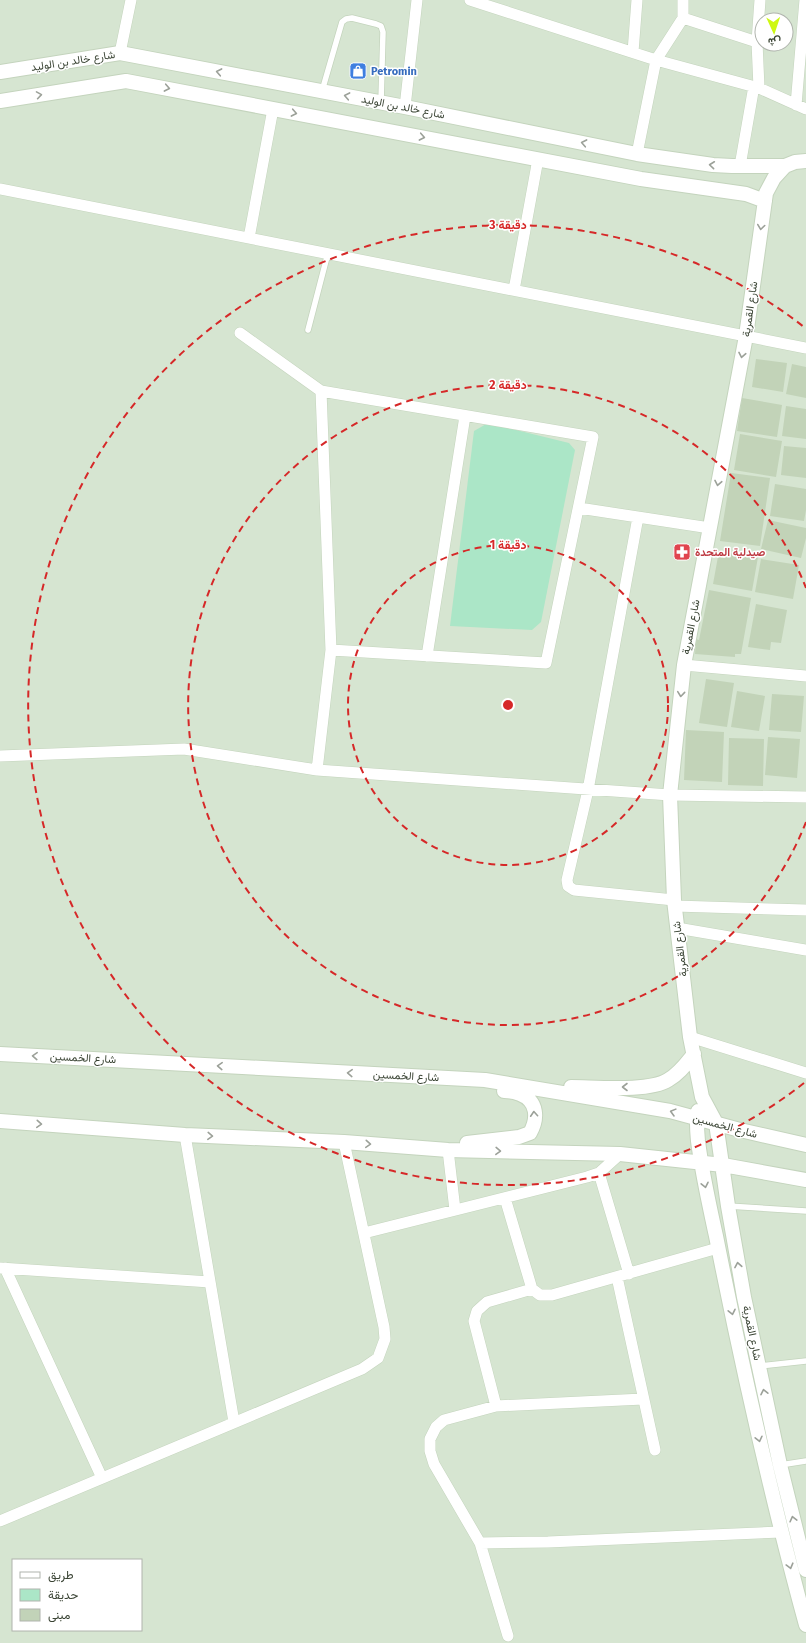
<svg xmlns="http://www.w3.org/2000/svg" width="806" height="1643" viewBox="0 0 806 1643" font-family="'Fira Sans',Vazirmatn,sans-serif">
	<rect width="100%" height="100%" fill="#e6f1e3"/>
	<!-- residential -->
	<path fill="#d6e5d1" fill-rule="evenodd" d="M 0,0 L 806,0 L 806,1643 L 0,1643 ZM 762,20 L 786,20 L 786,44 L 762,44 ZM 13,1560 L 141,1560 L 141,1630 L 13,1630 Z"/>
	<!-- green -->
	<path fill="#abe6c7" d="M 488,423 L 569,443 L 575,450 L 541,622 L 532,630 L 450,626 L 474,431 Z"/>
	<!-- building -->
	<path fill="#c2d3b8" d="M 756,359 L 787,363 L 783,392 L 752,387 Z
		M 792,364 L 806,367 L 806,398 L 786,394 Z
		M 742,398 L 782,405 L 777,437 L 737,431 Z
		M 786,406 L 806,409 L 806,439 L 782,436 Z
		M 740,434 L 782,441 L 776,477 L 734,470 Z
		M 784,446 L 806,448 L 806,478 L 781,475 Z
		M 731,473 L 770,478 L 760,546 L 720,541 Z
		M 775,484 L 806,489 L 806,510 L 804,521 L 770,516 Z
		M 768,520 L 806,528 L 806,538 L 801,558 L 761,549 Z
		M 719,551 L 758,557 L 752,591 L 713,584 Z
		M 761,559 L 799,565 L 793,599 L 755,592 Z
		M 709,590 L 751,598 L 741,654 L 735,654 L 735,657 L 695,654 L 696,639 L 699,640 Z
		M 756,604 L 787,610 L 781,643 L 771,642 L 770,650 L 748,647 Z
		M 706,679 L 734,683 L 727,727 L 699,723 Z
		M 737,691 L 765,696 L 759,731 L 731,727 Z
		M 772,694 L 804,696 L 801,732 L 769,730 Z
		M 686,730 L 724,732 L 722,782 L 684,780 Z
		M 768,737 L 800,739 L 797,778 L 765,775 Z
		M 729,738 L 764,739 L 763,786 L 728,785 Z"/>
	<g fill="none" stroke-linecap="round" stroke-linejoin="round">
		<!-- service casing -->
		<g stroke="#c4d4bd" stroke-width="7">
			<path id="service" d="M 322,91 L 342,22 L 346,19 L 352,18 L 376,24 L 381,26 L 383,32 L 381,102
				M 308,330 L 328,253
				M 728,1206 L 806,1211
				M 759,1366 L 806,1361
				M 780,1465 L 806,1461"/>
		</g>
		<!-- minor casing -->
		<g stroke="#c4d4bd" stroke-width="12">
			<path id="minor" d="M 470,0 L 656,60 L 759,88 L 806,109
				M 683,18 L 683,0
				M 757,42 L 760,0
				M 633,52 L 637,0
				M 120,53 L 131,0
				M 796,105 L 805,0
				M 405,107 L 417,0
				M 637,154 L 656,60 L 683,18 L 757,42 L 759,88
				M 740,166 L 754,86
				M 0,189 L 806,348
				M 249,238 L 273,109
				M 514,290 L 538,159
				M 240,333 L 321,391 L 331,650 L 317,770
				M 321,391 L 593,437 L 546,663 L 331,650
				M 579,508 L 710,528
				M 638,517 L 588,790 L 567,880 L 568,886 L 574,890 L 674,900
				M 427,656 L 465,416
				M 684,665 L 806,676
				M 0,756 L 184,749 L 317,770 L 670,795 L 806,797
				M 675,906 L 806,910
				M 677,928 L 806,950
				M 690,1037 L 806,1073
				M 185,1135 L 234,1422
				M 448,1150 L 455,1210
				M 599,1173 L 629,1274
				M 505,1198 L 532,1289 L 540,1295 L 552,1295 L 718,1248
				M 364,1233 L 587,1177 L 599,1173 L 620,1154
				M 0,1268 L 210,1282
				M 5,1268 L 102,1478
				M 617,1277 L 655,1450
				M 643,1399 L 496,1406 L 444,1420 L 436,1427 L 430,1439 L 430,1451 L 434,1464 L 480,1543 L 548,1542 L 781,1532
				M 496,1406 L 474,1321 L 477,1311 L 487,1302 L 532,1289
				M 0,1521 L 362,1369 L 378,1358 L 385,1339 L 384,1327 L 344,1142
				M 480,1543 L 508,1636"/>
		</g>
		<!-- tertiary casing -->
		<g stroke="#c4d4bd" stroke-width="16">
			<path id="tertiary" d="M 0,72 L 120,53 L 405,107 L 637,154 L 713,165 L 732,166 L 785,166 L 795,162 L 806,161
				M 0,101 L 126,81 L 641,179 L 746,194 L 765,201
				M 785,166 L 774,178 L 766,193 L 746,336 L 684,665 L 670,795 L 674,900 L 690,1037 L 702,1097 L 716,1123 L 728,1206 L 744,1297 L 780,1465 L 806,1570
				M 0,1054 L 485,1080 L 670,1111 L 740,1130 L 806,1145
				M 571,1087 C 595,1087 649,1092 668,1080 C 679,1074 686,1064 694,1054
				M 698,1111 C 696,1121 697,1130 698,1141 C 702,1173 709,1204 716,1236 C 742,1367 771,1497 806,1625
				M 0,1121 L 185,1135 L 344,1142 L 448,1150 L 620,1154 L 723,1165 L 806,1180
				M 467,1143 L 519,1137 L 530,1133 C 538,1119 538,1101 520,1094 C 515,1092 509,1091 504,1091"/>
		</g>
		<!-- service -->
		<use href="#service" stroke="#fff" stroke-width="5.5"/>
		<!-- minor -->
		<use href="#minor" stroke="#fff" stroke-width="11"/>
		<!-- tertiary -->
		<use href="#tertiary" stroke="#fff" stroke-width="14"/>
	</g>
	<!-- one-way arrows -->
	<defs><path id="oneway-chevron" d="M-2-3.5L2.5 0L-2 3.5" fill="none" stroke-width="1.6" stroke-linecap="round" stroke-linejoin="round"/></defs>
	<g stroke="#9ca199">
		<use href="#oneway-chevron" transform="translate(219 72) rotate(-169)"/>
		<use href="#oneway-chevron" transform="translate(167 88) rotate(11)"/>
		<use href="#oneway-chevron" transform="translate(39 95) rotate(-9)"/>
		<use href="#oneway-chevron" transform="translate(347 96) rotate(-169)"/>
		<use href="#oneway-chevron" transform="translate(294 113) rotate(11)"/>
		<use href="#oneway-chevron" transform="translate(422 137) rotate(11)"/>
		<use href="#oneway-chevron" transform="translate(584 143) rotate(-169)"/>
		<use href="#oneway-chevron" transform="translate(712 165) rotate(-174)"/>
		<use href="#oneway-chevron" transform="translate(761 227) rotate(98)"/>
		<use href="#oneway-chevron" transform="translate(742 355) rotate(101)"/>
		<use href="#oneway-chevron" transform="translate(718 483) rotate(101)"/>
		<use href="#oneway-chevron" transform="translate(681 694) rotate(96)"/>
		<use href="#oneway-chevron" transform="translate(35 1056) rotate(-177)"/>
		<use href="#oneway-chevron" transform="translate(220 1066) rotate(-177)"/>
		<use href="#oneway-chevron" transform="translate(350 1073) rotate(-177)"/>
		<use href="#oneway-chevron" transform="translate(625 1087) rotate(-180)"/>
		<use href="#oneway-chevron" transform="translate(673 1112) rotate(-165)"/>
		<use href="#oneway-chevron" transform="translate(534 1114) rotate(-94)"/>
		<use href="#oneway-chevron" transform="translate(39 1124) rotate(4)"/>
		<use href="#oneway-chevron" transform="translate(210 1136) rotate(3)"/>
		<use href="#oneway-chevron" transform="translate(368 1144) rotate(4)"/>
		<use href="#oneway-chevron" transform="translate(498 1151) rotate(2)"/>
		<use href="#oneway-chevron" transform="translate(705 1185) rotate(78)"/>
		<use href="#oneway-chevron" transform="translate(738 1265) rotate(-100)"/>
		<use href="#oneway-chevron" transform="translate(732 1312) rotate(78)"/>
		<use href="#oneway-chevron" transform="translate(764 1392) rotate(-102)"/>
		<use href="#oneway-chevron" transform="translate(759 1439) rotate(77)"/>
		<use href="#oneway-chevron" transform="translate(793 1519) rotate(-104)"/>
		<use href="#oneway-chevron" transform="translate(790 1566) rotate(75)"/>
	</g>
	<!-- distance rings -->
	<g fill="none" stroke="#d62828" stroke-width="2" stroke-dasharray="7 5">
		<circle cx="508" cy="705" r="160"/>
		<path d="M806 822A320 320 0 1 1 806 588"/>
		<path d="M804 1083A480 480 0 1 1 804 327"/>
	</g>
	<!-- icons -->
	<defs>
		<g id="shop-square" transform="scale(0.9)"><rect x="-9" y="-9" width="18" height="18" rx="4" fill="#3f7fe0" stroke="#fff"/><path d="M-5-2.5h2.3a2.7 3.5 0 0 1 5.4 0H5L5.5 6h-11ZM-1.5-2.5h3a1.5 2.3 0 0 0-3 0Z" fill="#fff"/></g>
		<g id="pharmacy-square" transform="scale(0.9)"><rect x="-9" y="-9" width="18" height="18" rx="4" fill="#e0444e" stroke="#fff"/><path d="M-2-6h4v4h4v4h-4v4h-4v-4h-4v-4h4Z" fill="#fff"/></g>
	</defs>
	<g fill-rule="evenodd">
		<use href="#shop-square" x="358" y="71"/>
		<use href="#pharmacy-square" x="682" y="552"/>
	</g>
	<g text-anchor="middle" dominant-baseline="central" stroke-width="3" stroke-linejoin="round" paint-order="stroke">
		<!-- street labels -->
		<g font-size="11" fill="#394333" stroke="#fff">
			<text transform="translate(73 61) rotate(-9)">شارع خالد بن الوليد</text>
			<text transform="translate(403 107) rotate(11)">شارع خالد بن الوليد</text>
			<text transform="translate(750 309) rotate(-82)">شارع القمرية</text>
			<text transform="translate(691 627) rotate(-79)">شارع القمرية</text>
			<text transform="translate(680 949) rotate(-97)">شارع القمرية</text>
			<text transform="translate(83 1058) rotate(3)">شارع الخمسين</text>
			<text transform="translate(406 1076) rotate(3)">شارع الخمسين</text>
			<text transform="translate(725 1126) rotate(15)">شارع الخمسين</text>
			<text transform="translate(752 1333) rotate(78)">شارع القمرية</text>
		</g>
		<!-- shop labels -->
		<g font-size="11" font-weight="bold" fill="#366cbe" stroke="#fff" text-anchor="start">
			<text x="371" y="71">Petromin</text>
		</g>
		<!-- health labels -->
		<g font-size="11" font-weight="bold" fill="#be3a42" stroke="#fff" text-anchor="start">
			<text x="695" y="552">صيدلية المتحدة</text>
		</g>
	</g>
	<circle cx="508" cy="705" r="6" fill="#d62828" stroke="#fff" stroke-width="2"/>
	<g font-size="12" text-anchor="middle" font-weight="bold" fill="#d62828" stroke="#fff" stroke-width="3" stroke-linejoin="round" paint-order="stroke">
		<text x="508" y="229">3 دقيقة</text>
		<text x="508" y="389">2 دقيقة</text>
		<text x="508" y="549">1 دقيقة</text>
	</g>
	<!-- legend -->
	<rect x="12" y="1559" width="130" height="72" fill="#ffffff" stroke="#b0b4ad"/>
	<rect x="20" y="1572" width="20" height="6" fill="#ffffff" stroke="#b0b4ad"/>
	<text x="48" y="1579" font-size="12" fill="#394333">طريق</text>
	<rect x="20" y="1589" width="20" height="12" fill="#abe6c7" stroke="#b0b4ad"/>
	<text x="48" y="1599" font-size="12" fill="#394333">حديقة</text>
	<rect x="20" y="1609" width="20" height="12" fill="#c2d3b8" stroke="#b0b4ad"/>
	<text x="48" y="1619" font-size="12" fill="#394333">مبنى</text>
	<!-- north arrow -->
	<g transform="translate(774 32) rotate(177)"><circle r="19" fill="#ffffff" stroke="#b0b4ad"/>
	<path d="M0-3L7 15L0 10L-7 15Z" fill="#cef813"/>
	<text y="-6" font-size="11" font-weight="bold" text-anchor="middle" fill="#394333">ش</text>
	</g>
</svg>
